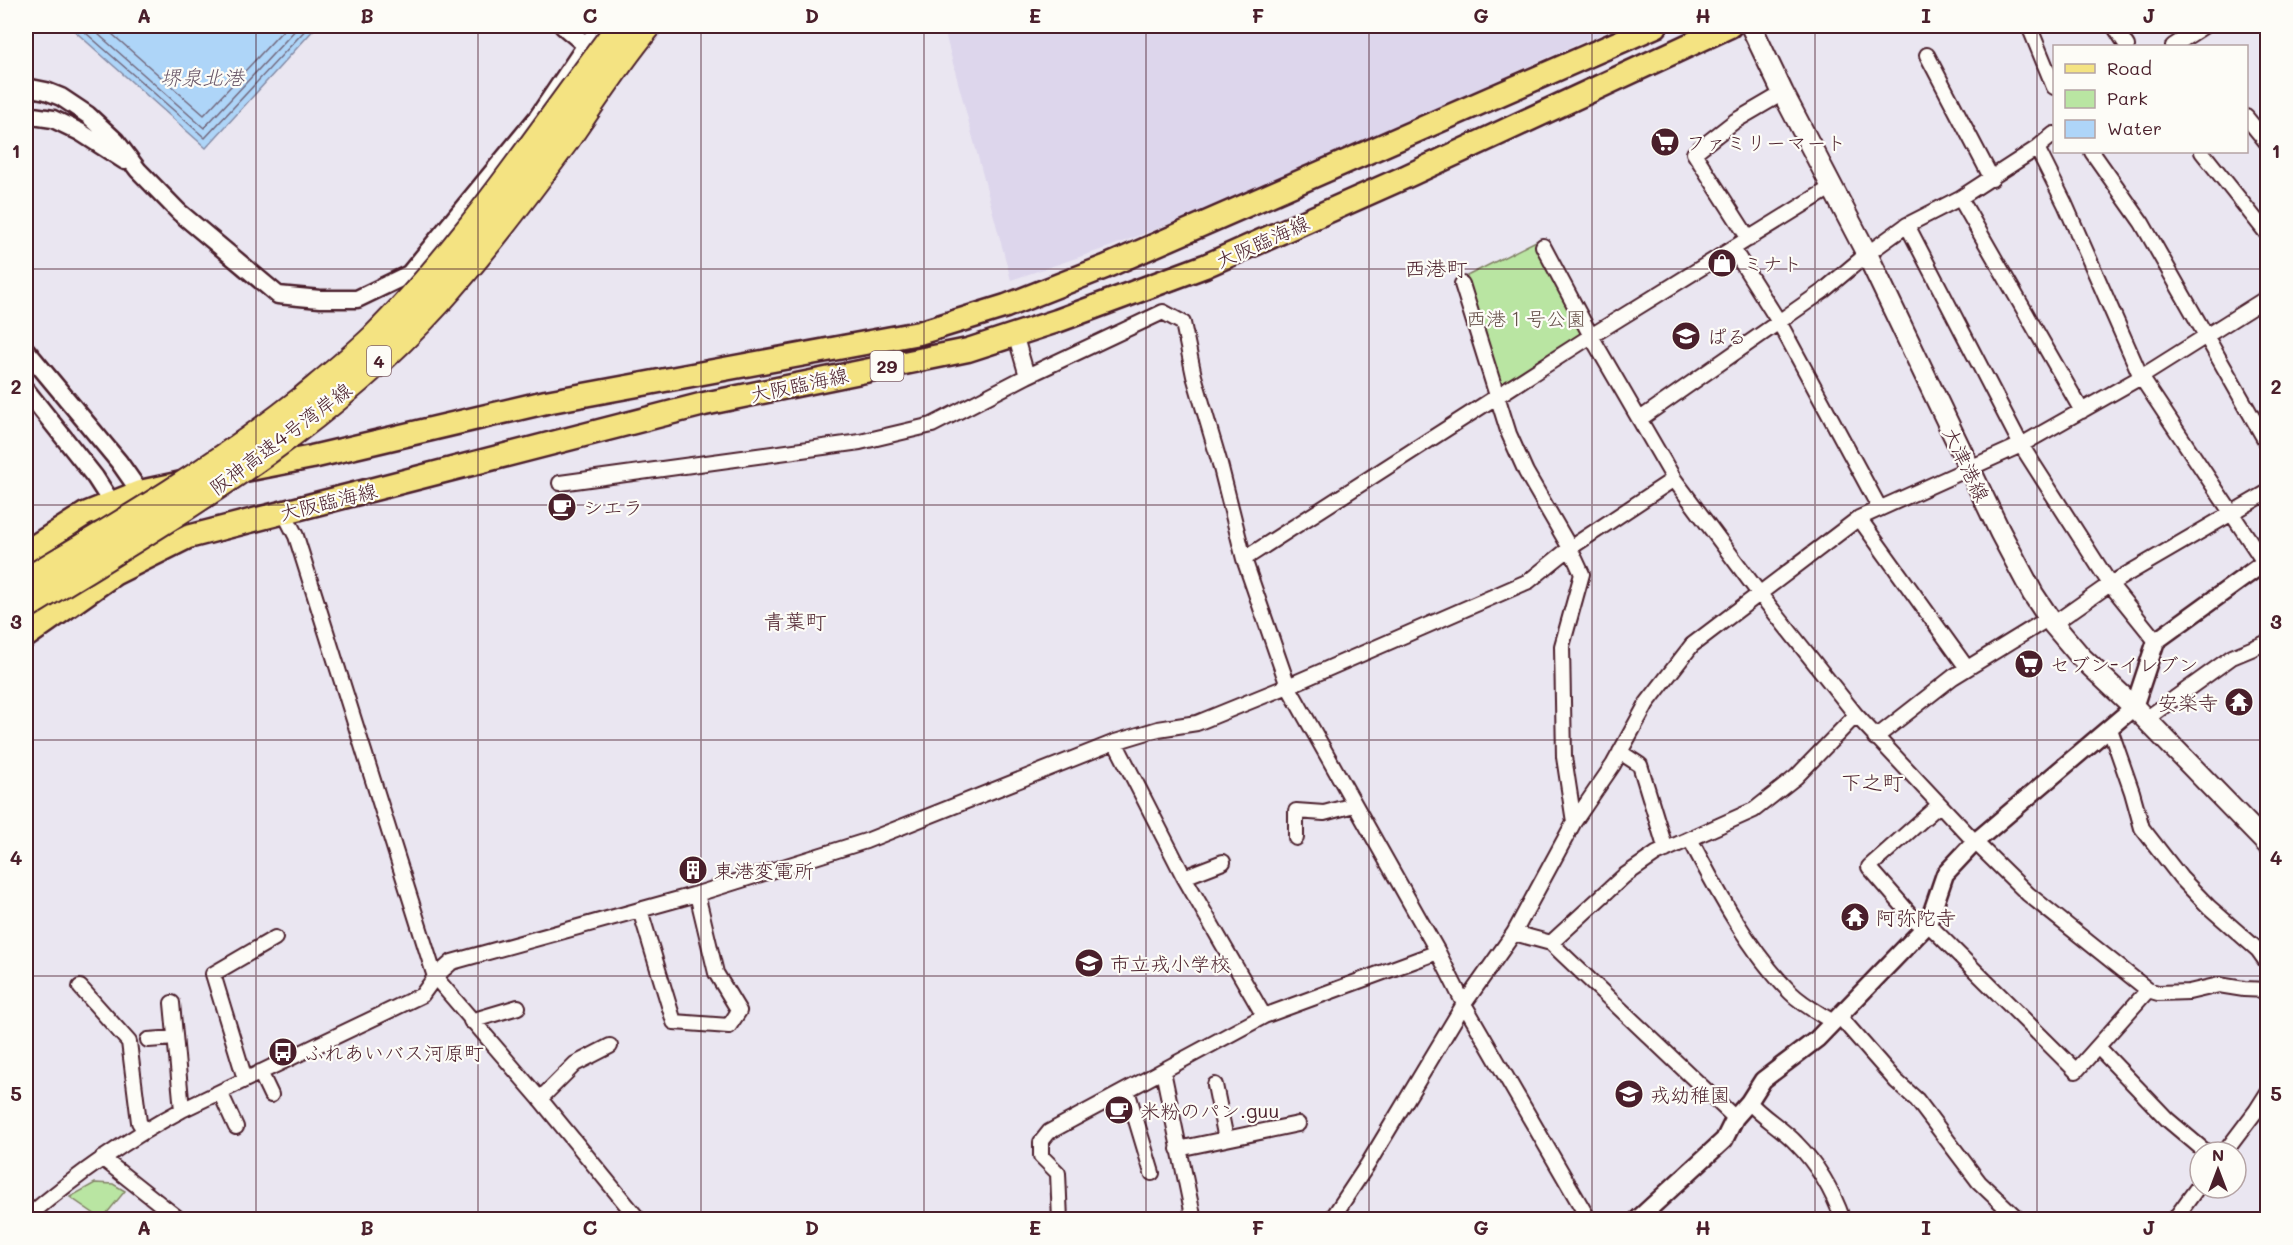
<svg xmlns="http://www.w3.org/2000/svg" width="2293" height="1245" viewBox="0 0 2293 1245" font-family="Mali,'Klee One',sans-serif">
	<rect width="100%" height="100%" fill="#eae6f1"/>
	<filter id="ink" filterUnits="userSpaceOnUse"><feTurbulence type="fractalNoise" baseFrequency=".0167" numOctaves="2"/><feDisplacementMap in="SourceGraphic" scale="12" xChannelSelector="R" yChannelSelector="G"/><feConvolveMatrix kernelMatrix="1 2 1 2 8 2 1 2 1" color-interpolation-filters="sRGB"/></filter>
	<g filter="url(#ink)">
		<!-- built -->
		<path fill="#ddd6ec" d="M 943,26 L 1618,26 L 1237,198 L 1112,246 L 1011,280 Z"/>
		<!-- green -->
		<path fill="#b9e5a2" stroke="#828266" stroke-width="1.5" d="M 1536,241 L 1585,334 L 1501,389 L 1465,277 Z
			M 95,1183 L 113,1184 L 125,1191 L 102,1219 L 70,1197 Z"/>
		<!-- water -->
		<path fill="#aed5f8" stroke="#868ca6" stroke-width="1.5" d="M 69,26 L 317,26 L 206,148 Z"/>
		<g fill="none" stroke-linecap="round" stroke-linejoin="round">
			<!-- shore -->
			<path stroke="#72687d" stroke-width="1.5" d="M 78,26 L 205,138 L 309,26
				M 89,26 L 204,128 L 299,26
				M 103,26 L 204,115 L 287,26"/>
			<!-- minor casing -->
			<g stroke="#4a1f2b" stroke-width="18">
				<path id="minor" d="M 2029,26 L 2054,87
					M 2114,26 L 2127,46
					M 2173,46 L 2204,26
					M 1927,55 L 1992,179
					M 2246,117 L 2268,144
					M 2037,148 L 2065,204 L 2141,377 L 2264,562
					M 2092,152 L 2142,223 L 2268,445
					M 2202,152 L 2268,235
					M 1960,198 L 2082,411
					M 1907,225 L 2021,445 L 2110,584 L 2156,641
					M 1749,239 L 1694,153 L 1735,121 L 1783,93
					M 1543,246 L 1591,336 L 1674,479 L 1759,593 L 1856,715 L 1975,842 L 2028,894 L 2148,990 L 2158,993 L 2189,992 L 2219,985 L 2244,989 L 2268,990
					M 1733,249 L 1779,322 L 1879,507
					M 1462,284 L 1509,434 L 1526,472 L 1570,548 L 1582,574 L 1562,646 L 1564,757 L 1574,822
					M 1015,334 L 1027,376 L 1163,312 L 1183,323 L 1194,376 L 1220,464 L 1244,559 L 1288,686 L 1438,952 L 1464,1004 L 1589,1220
					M 1640,419 L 1823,291 L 1867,254 L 1907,225 L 1960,198 L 2037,148 L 2054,134
					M 560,483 L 860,442 L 932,425 L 1027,376
					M 283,511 L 296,536 L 435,977 L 540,1099 L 639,1220
					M 1859,518 L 1967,668
					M 1244,559 L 1591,336 L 1832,187
					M 2053,624 L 2110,584 L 2268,492
					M 2146,719 L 2232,657 L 2268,642
					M 2110,729 L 2132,792 L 2142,828 L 2181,878 L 2209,907 L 2258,950 L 2268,964
					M 1875,738 L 1953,677 L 2049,618
					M 1115,742 L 1184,877 L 1264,1016
					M 1620,752 L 1640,765 L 1666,850
					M 1296,838 L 1296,811 L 1324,813 L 1354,805
					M 1690,839 C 1717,891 1749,951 1791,993 C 1803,1005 1819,1013 1833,1022
					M 1184,877 L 1223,862
					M 640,910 L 674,1022 L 729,1026 L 739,1011 L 716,973 L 697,894
					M 1928,924 L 2076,1071 L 2148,990
					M 1923,929 L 1869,867 L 1939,805
					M 1514,933 L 1551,943 L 1735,1118
					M 1551,943 L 1624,876 L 1656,854 L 1754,810 L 1796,777 L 1856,715
					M 80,987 L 129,1042 L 139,1122 L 144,1130
					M 172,1003 L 182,1110
					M 1839,1016 L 1896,1081 L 1917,1100 L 1979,1182 L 2019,1220
					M 471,1021 L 518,1007
					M 148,1040 L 175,1038
					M 2098,1047 L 2168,1120 L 2206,1152
					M 1163,1071 L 1194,1220
					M 260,1072 L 271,1095
					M 245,1079 L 213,974 L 275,938
					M 1215,1085 L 1226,1139
					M 1127,1090 L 1152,1173
					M 220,1092 L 236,1127
					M 540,1099 L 575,1064 L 610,1046
					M 1749,1102 C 1763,1118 1782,1128 1796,1143 C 1817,1164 1833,1192 1843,1220
					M 1178,1149 L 1298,1124
					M 2225,1152 L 2256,1111 L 2268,1092
					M 102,1158 L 179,1219
					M 26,1218 C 74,1177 125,1140 182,1110 L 422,995 L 435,977 L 452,962 L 697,894 L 866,841 L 1115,742 L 1158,729 L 1197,723 L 1288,686 L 1529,581 L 1570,548 L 1674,479
					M 1060,1220 L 1058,1173 L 1041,1156 L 1041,1142 L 1049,1132 L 1264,1016 L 1438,952
					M 1331,1220 L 1368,1164 L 1464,1004 L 1514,933 L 1574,822 L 1613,765 L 1647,703 L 1692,645 L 1859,518 L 2021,445 L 2141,377 L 2268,297
					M 2174,1220 L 2200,1184"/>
			</g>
			<!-- tertiary casing -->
			<g stroke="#4a1f2b" stroke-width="21">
				<path id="tertiary" d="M 563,26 L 593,51
					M 26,87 L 46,91 L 61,97 L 88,115 L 116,141 L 138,170 L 179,212 L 278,295 L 320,299 L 357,299 L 409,274 L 537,118 L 586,45 L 602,26
					M 26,115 L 53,119 L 80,132 L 125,161
					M 26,350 L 119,462 L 140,492 L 142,503
					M 26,390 L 95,477 L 117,511
					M 1637,1220 L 1724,1140 L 1735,1118 L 1749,1102 L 1763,1080 L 1817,1039 L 1928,924 L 1945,874 L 1975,842 L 2134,707 L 2156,641 L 2268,560"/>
			</g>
			<!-- secondary casing -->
			<g stroke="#4a1f2b" stroke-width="24">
				<path id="secondary" d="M 1751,26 L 1783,93 L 1867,254 L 2000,532 L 2033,594 L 2053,624 L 2081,657 L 2134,707 L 2268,845"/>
			</g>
			<!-- primary casing -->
			<g stroke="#4a1f2b" stroke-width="27">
				<path id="primary" d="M 240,471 L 312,457 L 546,402 L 919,333 L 1006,306 L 1105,267 L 1656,26
					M 26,552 L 85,514 L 140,492 L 182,483
					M 26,636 L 114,574 L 188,537 L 704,404 L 968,350 L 1057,321 L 1205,266 L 1403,178 L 1730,26"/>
			</g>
			<!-- minor -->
			<use href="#minor" stroke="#fdfcf7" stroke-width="14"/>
			<!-- tertiary -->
			<use href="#tertiary" stroke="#fdfcf7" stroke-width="16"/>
			<!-- secondary -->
			<use href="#secondary" stroke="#fdfcf7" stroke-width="20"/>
			<!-- primary -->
			<use href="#primary" stroke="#f4e382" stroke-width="22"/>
			<!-- motorway-bridge casing -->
			<g stroke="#4a1f2b" stroke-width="30" stroke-linecap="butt">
				<path id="motorway-bridge" d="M 26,581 C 120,525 215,469 302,400 C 326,380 351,360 374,338 C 468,243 540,132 620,26
					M 26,606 C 170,517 321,431 437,303 C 483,252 525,196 566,140 C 593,101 618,62 648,26"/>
			</g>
			<!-- motorway-bridge -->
			<use href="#motorway-bridge" stroke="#f4e382" stroke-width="26"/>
		</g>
	</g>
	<!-- grid -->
	<path fill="none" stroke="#4a1f2b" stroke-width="1.5" stroke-opacity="0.55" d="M 256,26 L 256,1220M 478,26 L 478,1220M 701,26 L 701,1220M 924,26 L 924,1220M 1146,26 L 1146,1220M 1369,26 L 1369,1220M 1592,26 L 1592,1220M 1815,26 L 1815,1220M 2037,26 L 2037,1220M 26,269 L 2268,269M 26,505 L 2268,505M 26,740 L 2268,740M 26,976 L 2268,976"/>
	<!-- icons -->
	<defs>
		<g id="supermarket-disc" transform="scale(1.5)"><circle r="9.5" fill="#4a1f2b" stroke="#fdfcf7"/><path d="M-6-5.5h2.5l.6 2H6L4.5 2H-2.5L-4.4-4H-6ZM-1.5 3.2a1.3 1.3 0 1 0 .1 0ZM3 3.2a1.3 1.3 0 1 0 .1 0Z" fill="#fff"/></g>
		<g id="shop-disc" transform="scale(1.5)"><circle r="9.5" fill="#4a1f2b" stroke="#fdfcf7"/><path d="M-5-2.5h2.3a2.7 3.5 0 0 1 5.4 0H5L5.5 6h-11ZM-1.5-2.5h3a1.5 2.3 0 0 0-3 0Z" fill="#fff"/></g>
		<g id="school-disc" transform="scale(1.5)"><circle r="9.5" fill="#4a1f2b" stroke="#fdfcf7"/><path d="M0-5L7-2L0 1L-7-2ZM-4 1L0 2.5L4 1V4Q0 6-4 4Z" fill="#fff"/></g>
		<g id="cafe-disc" transform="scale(1.5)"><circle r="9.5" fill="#4a1f2b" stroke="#fdfcf7"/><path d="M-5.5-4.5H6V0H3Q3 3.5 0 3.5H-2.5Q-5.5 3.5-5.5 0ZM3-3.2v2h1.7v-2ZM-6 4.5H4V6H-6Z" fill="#fff"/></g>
		<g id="temple-disc" transform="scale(1.5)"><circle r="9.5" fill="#4a1f2b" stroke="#fdfcf7"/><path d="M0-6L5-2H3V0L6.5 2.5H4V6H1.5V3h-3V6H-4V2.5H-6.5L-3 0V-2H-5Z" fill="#fff"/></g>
		<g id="building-disc" transform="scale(1.5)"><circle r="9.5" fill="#4a1f2b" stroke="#fdfcf7"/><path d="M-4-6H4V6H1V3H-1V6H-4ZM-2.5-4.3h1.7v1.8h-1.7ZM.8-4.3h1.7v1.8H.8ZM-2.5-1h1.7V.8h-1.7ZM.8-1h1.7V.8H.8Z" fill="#fff"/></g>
		<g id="bus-disc" transform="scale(1.5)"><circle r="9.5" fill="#4a1f2b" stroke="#fdfcf7"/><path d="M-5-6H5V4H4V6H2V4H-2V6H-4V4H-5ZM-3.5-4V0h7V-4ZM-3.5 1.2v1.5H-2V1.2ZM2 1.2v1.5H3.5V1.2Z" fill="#fff"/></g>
	</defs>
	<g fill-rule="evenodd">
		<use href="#supermarket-disc" x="1665" y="142"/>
		<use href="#shop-disc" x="1722" y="263"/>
		<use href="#school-disc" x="1686" y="336"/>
		<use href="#cafe-disc" x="562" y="507"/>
		<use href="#supermarket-disc" x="2029" y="664"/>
		<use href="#temple-disc" x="2239" y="702"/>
		<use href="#building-disc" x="693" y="870"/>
		<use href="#temple-disc" x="1855" y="917"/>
		<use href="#school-disc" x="1089" y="963"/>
		<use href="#bus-disc" x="283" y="1052"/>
		<use href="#school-disc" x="1629" y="1094"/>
		<use href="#cafe-disc" x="1119" y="1110"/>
	</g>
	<g text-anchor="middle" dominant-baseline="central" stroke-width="4.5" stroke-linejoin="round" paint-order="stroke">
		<!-- shield labels -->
		<g fill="#fdfcf7" stroke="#806168" stroke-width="1.5">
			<rect x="367" y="346" width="24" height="30" rx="4.5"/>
			<rect x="870.5" y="351" width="33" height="30" rx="4.5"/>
		</g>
		<g font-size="18" font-weight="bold" fill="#4a1f2b">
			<text x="379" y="361">4</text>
			<text x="887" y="366">29</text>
		</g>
		<!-- poi labels -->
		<g font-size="20" fill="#4a1f2b" stroke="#fdfcf7" text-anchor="start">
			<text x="1686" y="142">ファミリーマート</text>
			<text x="1743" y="263">ミナト</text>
			<text x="1707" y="336">ぱる</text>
			<text x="583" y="507">シエラ</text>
			<text x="2050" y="664">セブン-イレブン</text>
			<text x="2218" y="702" text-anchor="end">安楽寺</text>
			<text x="714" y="870">東港変電所</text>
			<text x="1876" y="917">阿弥陀寺</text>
			<text x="1110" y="963">市立戎小学校</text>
			<text x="304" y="1052">ふれあいバス河原町</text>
			<text x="1650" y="1094">戎幼稚園</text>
			<text x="1140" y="1110">米粉のパン.guu</text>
		</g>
		<!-- street labels -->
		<g font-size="20" fill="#4a1f2b" stroke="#fdfcf7">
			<text transform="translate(1262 241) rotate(-24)">大阪臨海線</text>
			<text transform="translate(799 384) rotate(-12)">大阪臨海線</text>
			<text transform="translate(280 438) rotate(-37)">阪神高速4号湾岸線</text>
			<text transform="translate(1967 464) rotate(64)">大津港線</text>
			<text transform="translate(328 501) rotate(-14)">大阪臨海線</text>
		</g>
		<!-- park labels -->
		<g font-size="20" fill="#665049" stroke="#fdfcf7">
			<text x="1526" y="318">西港１号公園</text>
		</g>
		<!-- water labels -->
		<g font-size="21" font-style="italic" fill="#685668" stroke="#fdfcf7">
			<text x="202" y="76">堺泉北港</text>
		</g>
		<!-- neighbourhood labels -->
		<g font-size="21" fill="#4a1f2b" stroke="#fdfcf7">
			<text x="1436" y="267">西港町</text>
			<text x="795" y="620">青葉町</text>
			<text x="1872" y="781">下之町</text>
		</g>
	</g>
	<!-- margin -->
	<rect width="2293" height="1245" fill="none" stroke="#fdfcf7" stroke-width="66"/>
	<!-- legend -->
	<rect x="2053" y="45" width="195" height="108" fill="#fdfcf7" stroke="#b5a4a5" stroke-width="1.5"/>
	<rect x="2065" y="64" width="30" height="9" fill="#f4e382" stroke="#b5a4a5" stroke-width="1.5"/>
	<text x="2107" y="75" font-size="18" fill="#4a1f2b">Road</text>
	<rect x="2065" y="90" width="30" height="18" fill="#b9e5a2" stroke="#b5a4a5" stroke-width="1.5"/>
	<text x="2107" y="105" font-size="18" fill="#4a1f2b">Park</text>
	<rect x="2065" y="120" width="30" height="18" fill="#aed5f8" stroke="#b5a4a5" stroke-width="1.5"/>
	<text x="2107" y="135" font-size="18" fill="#4a1f2b">Water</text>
	<!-- north arrow -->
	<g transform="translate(2218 1170)"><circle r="28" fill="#fdfcf7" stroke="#b5a4a5" stroke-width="1.5"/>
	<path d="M0-4.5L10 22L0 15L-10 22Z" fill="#4a1f2b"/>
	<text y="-9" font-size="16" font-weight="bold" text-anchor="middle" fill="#4a1f2b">N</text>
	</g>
	<rect x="33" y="33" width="2227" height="1179" fill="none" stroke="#4a1f2b" stroke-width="2"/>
	<g font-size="20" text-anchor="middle" font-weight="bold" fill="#4a1f2b">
		<text x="144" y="23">A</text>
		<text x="367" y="23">B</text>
		<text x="590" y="23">C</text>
		<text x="812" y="23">D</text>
		<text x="1035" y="23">E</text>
		<text x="1258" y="23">F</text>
		<text x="1481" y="23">G</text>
		<text x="1703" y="23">H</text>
		<text x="1926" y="23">I</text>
		<text x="2149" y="23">J</text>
		<text x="16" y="158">1</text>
		<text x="2276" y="158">1</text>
		<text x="16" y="394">2</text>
		<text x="2276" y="394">2</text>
		<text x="16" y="629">3</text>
		<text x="2276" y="629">3</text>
		<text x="16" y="865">4</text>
		<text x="2276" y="865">4</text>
		<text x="16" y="1101">5</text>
		<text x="2276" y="1101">5</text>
		<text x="144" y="1235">A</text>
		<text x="367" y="1235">B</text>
		<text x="590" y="1235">C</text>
		<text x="812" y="1235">D</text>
		<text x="1035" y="1235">E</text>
		<text x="1258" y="1235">F</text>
		<text x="1481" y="1235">G</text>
		<text x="1703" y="1235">H</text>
		<text x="1926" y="1235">I</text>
		<text x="2149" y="1235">J</text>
	</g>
</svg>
